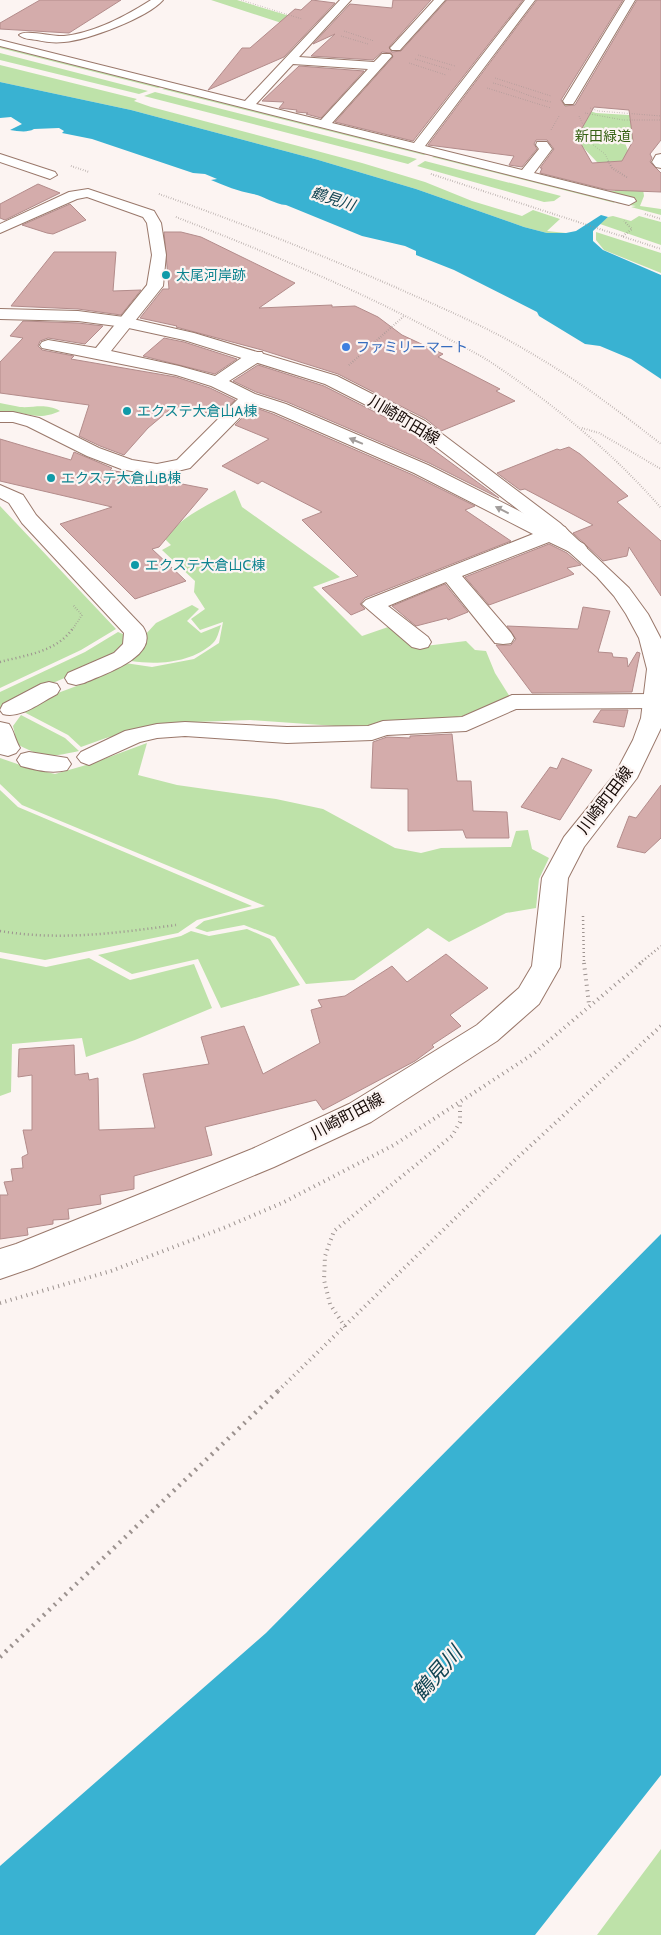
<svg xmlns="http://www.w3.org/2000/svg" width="661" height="1935" viewBox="0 0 661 1935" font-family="Cabin,'Noto Sans JP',sans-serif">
	<rect width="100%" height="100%" fill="#fcf4f2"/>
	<!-- green -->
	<path fill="#bee2a9" d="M 211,0 L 237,0 L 313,23 L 306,31 Z
		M 0,45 L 162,87 L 158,88 L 0,48 Z
		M 0,53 L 148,91 L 139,94 L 0,60 Z
		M 0,65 L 137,99 L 134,101 L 151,107 L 362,163 L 425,182 L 472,201 L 522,216 L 533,210 L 560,219 L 547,231 L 566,233 L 547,233 L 524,227 L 416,189 L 315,159 L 131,110 L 0,82 Z
		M 483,76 L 596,113 L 661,117 L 635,142 L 628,141 L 625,143 L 643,189 L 644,196 L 640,206 L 661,209 L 661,215 L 631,207 L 636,206 L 616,203 L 615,196 L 607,194 L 608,191 L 615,191 L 614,180 L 578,142 L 575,126 L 564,111 L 475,81 Z
		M 166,88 L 177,90 L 427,154 L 424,155 L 162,89 Z
		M 155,92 L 417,159 L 408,164 L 144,96 Z
		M 436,155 L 610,199 L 615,203 L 432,157 Z
		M 425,161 L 561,196 L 554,201 L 544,202 L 417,166 Z
		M 613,216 L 631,221 L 639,216 L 661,222 L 661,245 L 600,224 L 608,217 Z
		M 596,232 L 661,253 L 661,273 L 604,250 L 596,240 Z
		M 0,403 C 6,404 14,406 20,407 C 35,408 45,403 60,411 C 35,423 24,409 0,412 Z
		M 235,490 L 242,507 L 340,577 L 313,587 L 362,636 L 391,626 L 417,647 L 466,641 L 475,650 L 486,651 L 495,673 L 510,697 L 460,717 L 378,722 L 364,728 L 250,720 L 166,723 L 106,738 L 81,747 L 68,735 L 22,711 L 39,700 L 82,684 L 125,663 L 152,667 L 194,659 L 219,643 L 223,622 L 200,630 L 191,619 L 205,609 L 194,592 L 195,581 L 162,550 L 171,545 L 165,539 C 180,516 211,504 235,490 Z
		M 0,506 L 116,629 L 81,650 L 0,688 Z
		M 192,605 L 199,609 L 187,621 L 201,633 L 221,625 C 219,631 217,640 213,643 C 192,663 158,665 131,661 L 140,648 L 145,635 L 156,623 Z
		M 118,632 L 130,637 L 116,656 L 20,697 L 0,708 L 0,692 L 85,652 Z
		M 21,715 L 65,738 L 79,751 C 51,757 44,759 17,744 L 13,726 Z
		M 147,743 L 138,775 L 177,785 L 276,799 L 323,809 L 395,848 L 421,853 L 441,848 L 511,847 L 516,831 L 528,830 L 532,849 L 549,858 L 539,879 L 536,908 L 506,913 L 449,942 L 428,928 L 354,980 L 306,984 L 275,937 L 244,925 L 207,932 L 195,928 L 204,921 L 265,906 L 22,805 L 0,784 L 0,758 L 26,767 L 55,774 L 93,763 Z
		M 0,790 L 18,807 L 252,906 L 197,920 L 178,933 L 45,960 L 0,952 Z
		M 247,929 L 270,939 L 300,985 L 221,1008 L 198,959 L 132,974 L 98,955 L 181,936 L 191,931 L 209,936 Z
		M 0,958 L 46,967 L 89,958 L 130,980 L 194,964 L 212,1008 L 135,1040 L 86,1057 L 82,1038 L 12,1044 L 11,1092 L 0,1096 Z
		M 661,1849 L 661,1935 L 597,1935 Z"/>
	<!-- water -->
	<path fill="#39b2d2" d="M 0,82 L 131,110 L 315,159 L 416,189 L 524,227 L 547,233 L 566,233 L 576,231 L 601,215 L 608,217 L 593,231 L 593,241 L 603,250 L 661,275 L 661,379 L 631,359 L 600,346 L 585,344 L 539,316 L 537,312 L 454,270 L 416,255 L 416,251 L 405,246 L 362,236 L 286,205 C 274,204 264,196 253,194 C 238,191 225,186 211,180 L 217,179 L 205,174 L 193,173 L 92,139 L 62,133 L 64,131 L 59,128 L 34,129 C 27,133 18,131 10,130 L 22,124 L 11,117 L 0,118 Z
		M 661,1234 L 661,1775 L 535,1935 L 0,1935 L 0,1866 L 266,1633 Z"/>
	<!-- building -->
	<path fill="#d4acab" stroke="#b38c8b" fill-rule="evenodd" d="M 40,0 L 121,0 L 69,33 L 0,29 L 0,23 Z
		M 312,0 L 335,3 L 284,57 L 208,90 L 242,48 L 250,48 L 295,9 L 301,10 Z
		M 393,0 L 431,0 L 389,47 L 392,52 L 401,51 L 447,0 L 523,0 L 413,141 L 335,122 L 393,57 L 391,53 L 382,52 L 373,60 L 311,56 L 335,34 L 313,44 L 350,4 L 392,8 Z
		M 537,0 L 623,0 L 561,100 L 565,106 L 575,105 L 637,0 L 661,0 L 661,140 L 650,154 L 652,158 L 650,162 L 661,173 L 661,192 L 608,190 L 540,173 L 542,168 L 540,168 L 554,149 L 547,140 L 536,140 L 534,144 L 537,149 L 522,167 L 509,165 L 514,156 L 428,145 ZM 594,107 L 629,110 L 633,141 L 622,161 L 592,163 L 577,137 Z
		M 299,66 L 364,71 L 321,118 L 306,114 L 308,113 L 296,112 L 297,110 L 279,108 L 284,102 L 262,101 Z
		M 38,184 L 60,193 L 5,220 L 0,218 L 0,204 Z
		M 70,204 L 86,220 L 53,234 L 47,233 L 22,225 Z
		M 164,232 L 181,232 L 201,237 L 295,283 L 259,308 L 332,305 L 332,307 L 355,306 L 378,317 L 402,335 L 443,354 L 438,357 L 500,389 L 496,391 L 515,401 L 441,431 L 426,419 L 338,374 L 262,350 L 176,327 L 177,326 L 140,318 L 163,289 L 169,289 Z
		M 54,252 L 116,252 L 113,291 L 141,290 L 121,315 L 78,309 L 11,306 Z
		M 23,321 L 78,323 L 103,326 L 85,344 L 48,338 L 40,341 L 38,346 L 42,350 L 74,356 L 71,359 L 176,377 L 210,388 L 235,400 L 217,417 L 187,405 L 183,409 L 173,407 L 148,428 L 124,455 L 100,446 L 79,436 L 89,405 L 0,393 L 0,362 L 23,338 L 10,336 Z
		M 164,338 L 184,342 L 237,359 L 215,374 L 143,356 Z
		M 258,365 L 324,386 L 412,431 L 422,438 L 420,440 L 499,498 L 429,463 L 287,402 L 256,392 L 233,381 Z
		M 253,407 L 273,414 L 413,475 L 475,506 L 465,510 L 511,541 L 365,598 L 360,604 L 365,609 L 351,615 L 322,588 L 358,576 L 302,520 L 322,512 L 262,481 L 258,484 L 222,466 L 269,439 L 235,425 Z
		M 0,439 L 71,460 L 74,452 L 112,468 L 110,470 L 208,489 L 159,547 L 152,549 L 186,581 L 135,599 L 60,524 L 112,507 L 0,481 Z
		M 569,447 L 580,454 L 628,496 L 617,502 L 661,541 L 661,596 L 629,547 L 627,556 L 603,561 L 573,533 L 593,525 L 525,489 L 520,490 L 497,473 L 557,449 L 560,450 Z
		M 549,544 L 567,553 L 581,565 L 567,568 L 574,574 L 489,605 L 465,577 Z
		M 445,584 L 468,612 L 448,620 L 447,618 L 416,626 L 392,606 Z
		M 583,607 L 610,611 L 598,652 L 612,653 L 613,657 L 627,658 L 628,667 L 637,652 L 640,653 L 632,692 L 532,693 L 496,645 L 511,645 L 516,639 L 507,626 L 578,629 Z
		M 601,710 L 628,710 L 624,727 L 593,722 Z
		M 452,734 L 457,781 L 471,781 L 473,811 L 507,812 L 509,838 L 466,838 L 463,830 L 408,831 L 408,789 L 371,788 L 373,742 L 387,737 L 410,738 L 410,736 Z
		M 562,758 L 592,770 L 560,820 L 521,807 L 550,767 L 557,769 Z
		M 661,785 L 661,838 L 645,853 L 617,847 L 629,816 L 636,818 Z
		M 446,954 L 488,988 L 450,1015 L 461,1026 L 432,1045 L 434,1047 L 415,1061 L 323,1110 L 316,1100 L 205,1127 L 212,1155 L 134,1176 L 134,1189 L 100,1195 L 101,1204 L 68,1209 L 69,1219 L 53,1220 L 53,1224 L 27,1228 L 28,1235 L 0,1239 L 0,1195 L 8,1195 L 4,1182 L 13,1181 L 11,1169 L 23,1168 L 22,1157 L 28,1154 L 23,1130 L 32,1130 L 32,1075 L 18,1077 L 19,1049 L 74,1045 L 75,1075 L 88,1073 L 89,1080 L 98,1078 L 99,1130 L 155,1128 L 143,1074 L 209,1064 L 201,1037 L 244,1026 L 263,1074 L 320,1043 L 311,1010 L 322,1007 L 318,1000 L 345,996 L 392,966 L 407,982 Z"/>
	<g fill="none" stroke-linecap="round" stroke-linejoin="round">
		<!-- minor casing -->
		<g stroke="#9a786b" stroke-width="2">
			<path id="minor" d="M 151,0 L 163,0 C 147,18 88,40 64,42 C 55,43 45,42 37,40 C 30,39 23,39 19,35 C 25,29 53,37 64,36 C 94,33 126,16 151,0 Z
				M 340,0 L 351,0 L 299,57 L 374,62 L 382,54 L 390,54 L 392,56 L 332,123 L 414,143 L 525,0 L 535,0 L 425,146 L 522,170 L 539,149 L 536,145 L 537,142 L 547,142 L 552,149 L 534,173 L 634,198 L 636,201 L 629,205 L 0,46 L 0,40 L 245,101 ZM 293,64 L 368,69 L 321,120 L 256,104 Z
				M 434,0 L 445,0 L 400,50 L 392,50 L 390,48 L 392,46 Z
				M 625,0 L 635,0 L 575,101 L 573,104 L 565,104 L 563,101 Z
				M 0,154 L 55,172 L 57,175 L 50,179 L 0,162 Z
				M 661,154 L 661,168 L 656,167 L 652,162 L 656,155 Z
				M 88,189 L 154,211 L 161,223 L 166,255 L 163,286 L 111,351 L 179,366 L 215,376 L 250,352 L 262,352 L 264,356 L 262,360 L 229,381 L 255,394 L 286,404 L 428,465 L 551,527 L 558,525 L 565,527 L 568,531 L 566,534 L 584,544 L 587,548 L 584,552 L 577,554 L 570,552 L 549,542 L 462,576 L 511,633 L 514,638 L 511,643 L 503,644 L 495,643 L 446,582 L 388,606 L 428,637 L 431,642 L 428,647 L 420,649 L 412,647 L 362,604 L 366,600 L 533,534 L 414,473 L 274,412 L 252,405 L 190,468 L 157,476 L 121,469 L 87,456 L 27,426 L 13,422 L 0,422 L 0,412 L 13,412 L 39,418 L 99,448 L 132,460 L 157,464 L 177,460 L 238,399 L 211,386 L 176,375 L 42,348 L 40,345 L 42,342 L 48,340 L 96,348 L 147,285 L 152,255 L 147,223 L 143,217 L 87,197 L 77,199 L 0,233 L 0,224 L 69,192 Z
				M 0,485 L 23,495 L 36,515 L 143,627 C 162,656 102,675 84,683 L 76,685 L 68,683 L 65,678 L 68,673 L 114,653 L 123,644 L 124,633 L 22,523 L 9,503 L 0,498 Z
				M 49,682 L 57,684 L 60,689 L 57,694 C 41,702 21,719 3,714 L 0,710 L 3,704 L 41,684 Z
				M 656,694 L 661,695 L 661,707 L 656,708 L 516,709 L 466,731 L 387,735 L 372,740 L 287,743 L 185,736 L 157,738 L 140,742 L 89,765 L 81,762 L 77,757 L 81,752 L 125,731 L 157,724 L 185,722 L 287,727 L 368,726 L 383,721 L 462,717 L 512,695 Z
				M 0,722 L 9,724 C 14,731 15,740 20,748 L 16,753 L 8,756 L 0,754 Z
				M 29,752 L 67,758 L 71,764 L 67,770 C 51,774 37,770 21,766 L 17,760 L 21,754 Z"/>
		</g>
		<!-- major casing -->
		<g stroke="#9a786b" stroke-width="2">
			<path id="major" d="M 0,309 L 78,311 L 124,317 L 194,333 L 337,376 L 425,421 L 560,523 L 629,588 L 648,614 L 661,639 L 661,728 L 637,778 L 584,847 L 568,878 L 560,967 L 539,1004 L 497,1041 L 371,1122 L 274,1167 L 32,1268 L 0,1279 L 0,1249 L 16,1244 L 252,1149 L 349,1104 L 477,1025 L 519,988 L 532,966 L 542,878 L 564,837 L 615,774 L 633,740 L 641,718 L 647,669 L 639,638 L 626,614 L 614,596 L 597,577 L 546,531 L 413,429 L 325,384 L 184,340 L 124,327 L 78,321 L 0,319 Z"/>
		</g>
		<!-- path-far4 -->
		<path stroke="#9c928f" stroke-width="1" stroke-dasharray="0.5 2" stroke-linecap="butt" d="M 241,0 L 302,19
			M 344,31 L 374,41
			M 341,36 L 368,44
			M 418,55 L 455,66
			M 415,59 L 451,70
			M 409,63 L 446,75
			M 495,78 L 551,96
			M 493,83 C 513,88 531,98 551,102
			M 487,88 L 551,108
			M 590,108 L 598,111 L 661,116
			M 585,113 L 623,120 L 661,120
			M 579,116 L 592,144 L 605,154 L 609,162
			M 551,130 L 559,116"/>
		<!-- path-far3 -->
		<path stroke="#9c928f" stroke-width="2" stroke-dasharray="0.5 2" stroke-linecap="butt" d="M 608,161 L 612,168 L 628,178
			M 71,166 L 89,172
			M 431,174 L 661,249
			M 159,194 C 239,222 317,253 395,287 C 442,308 490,328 534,355 C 579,381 620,412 661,444
			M 645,214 L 661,219
			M 176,217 C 263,251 350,286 432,330 C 453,342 476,352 495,365 C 556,406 613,453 661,508
			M 623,236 L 632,229 L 624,221
			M 349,365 L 404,316
			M 582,428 L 599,433 L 661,469
			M 72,630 L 82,615 L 73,605"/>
		<!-- path-far2 -->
		<path stroke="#9c928f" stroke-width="2.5" stroke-dasharray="1 3" stroke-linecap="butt" d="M 0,662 C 26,655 57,652 73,628
			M 583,916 L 584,964
			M 0,931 C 60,941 117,933 176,925
			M 639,964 L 661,946"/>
		<!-- path-far1 -->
		<path stroke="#9c928f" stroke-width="4" stroke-dasharray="1 4.5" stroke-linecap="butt" d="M 584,963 L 589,1004
			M 0,1303 L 111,1271 L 226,1227 L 282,1203 L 394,1145 L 533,1054 L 641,963
			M 345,1327 L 330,1304 L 324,1280 L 325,1256 L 334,1231 L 452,1136 L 460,1122 L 460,1104
			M 278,1391 L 516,1159 L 661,1026"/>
		<!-- path -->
		<path stroke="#9c928f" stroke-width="4.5" stroke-dasharray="2 5.5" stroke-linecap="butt" d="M 0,1657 L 279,1390"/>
		<!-- minor -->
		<use href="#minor" fill="#fff" fill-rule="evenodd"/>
		<!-- major -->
		<use href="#major" fill="#fff" fill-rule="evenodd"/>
	</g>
	<!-- one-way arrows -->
	<defs><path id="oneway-solid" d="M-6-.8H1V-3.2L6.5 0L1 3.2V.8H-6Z" transform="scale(1.25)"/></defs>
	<g fill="#a29d9b">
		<use href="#oneway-solid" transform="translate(356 441) rotate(-157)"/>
		<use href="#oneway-solid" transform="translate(502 510) rotate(-153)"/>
	</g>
	<!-- markers -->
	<g fill="#0f9aa8" stroke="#fcf4f2" stroke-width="2">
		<circle cx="166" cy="275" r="5"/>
		<circle cx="127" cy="411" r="5"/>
		<circle cx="51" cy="478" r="5"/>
		<circle cx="135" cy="565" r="5"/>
	</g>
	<circle fill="#3f7fe0" stroke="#fcf4f2" stroke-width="2" cx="346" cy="347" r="5"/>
	<g text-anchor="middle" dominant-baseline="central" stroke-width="4.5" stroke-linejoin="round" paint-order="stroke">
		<!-- far-park labels -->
		<g font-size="14" fill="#366114" stroke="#fcf4f2">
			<text x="603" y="136">新田緑道</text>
		</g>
		<!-- far-culture labels -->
		<g font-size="14" fill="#0d838f" stroke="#fcf4f2" text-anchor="start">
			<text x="176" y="275">太尾河岸跡</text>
			<text x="137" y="411">エクステ大倉山A棟</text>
			<text x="61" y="478">エクステ大倉山B棟</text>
			<text x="145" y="565">エクステ大倉山C棟</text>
		</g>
		<!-- far-shop labels -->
		<g font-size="14" fill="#366cbe" stroke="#fcf4f2" text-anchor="start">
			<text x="356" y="347">ファミリーマート</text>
		</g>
		<!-- far-water labels -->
		<g font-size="15" font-style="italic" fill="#124553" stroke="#fcf4f2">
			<text transform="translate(333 199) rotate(18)">鶴見川</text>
		</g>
		<!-- street labels -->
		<g font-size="16" fill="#160a06" stroke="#fcf4f2">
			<text transform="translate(404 420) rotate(31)">川崎町田線</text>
			<text transform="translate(605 800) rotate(-53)">川崎町田線</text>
			<text transform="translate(347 1116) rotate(-28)">川崎町田線</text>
		</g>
		<!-- near-water labels -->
		<g font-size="21" font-style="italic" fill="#124553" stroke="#fcf4f2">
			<text transform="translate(437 1673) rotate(-49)">鶴見川</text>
		</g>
	</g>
</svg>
